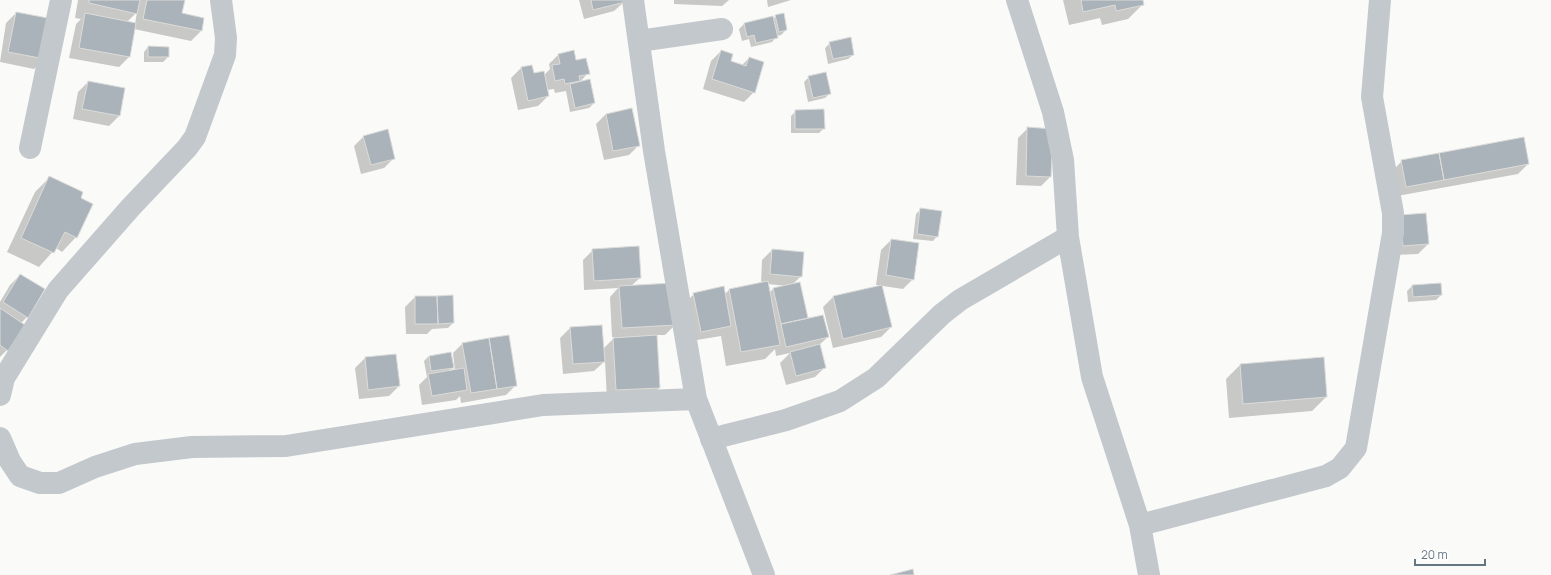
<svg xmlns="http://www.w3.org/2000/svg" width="1551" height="575" viewBox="0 0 1551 575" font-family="Manrope,sans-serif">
	<rect width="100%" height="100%" fill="#fafaf8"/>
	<!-- shadow -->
	<path fill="#0003" fill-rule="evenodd" d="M 78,0 L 184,0 L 181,14 L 201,31 L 191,41 L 134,29 L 129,57 L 119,67 L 69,58 L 76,24 L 81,19 L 75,18 ZM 137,12 L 135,24 L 127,22 Z
		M 579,0 L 624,0 L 624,2 L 614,11 L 584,19 Z
		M 674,0 L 729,0 L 722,6 L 674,4 Z
		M 767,0 L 791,0 L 768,7 Z
		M 1063,0 L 1142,0 L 1143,4 L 1128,19 L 1102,25 L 1100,18 L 1069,25 Z
		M 16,13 L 44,59 L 34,69 L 0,62 L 6,23 Z
		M 776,16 L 786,30 L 781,35 L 777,36 L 772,42 L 751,47 L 749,39 L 742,41 L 739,29 L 744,24 L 773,19 Z
		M 830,43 L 853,55 L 848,59 L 828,64 L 825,48 Z
		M 148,47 L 168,48 L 168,57 L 163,62 L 144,62 L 144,52 Z
		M 721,51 L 730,61 L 742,65 L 749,58 L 754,92 L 744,102 L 703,89 L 711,61 Z
		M 559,54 L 575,62 L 588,73 L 579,83 L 594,103 L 589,108 L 570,112 L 566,91 L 555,93 L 554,89 L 547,90 L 548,96 L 538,106 L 518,110 L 511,78 L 521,68 L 533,75 L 544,75 L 550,69 L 549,64 Z
		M 809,77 L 830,93 L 825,98 L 808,102 L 804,82 Z
		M 88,82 L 123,89 L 119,116 L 109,126 L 73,119 L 78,92 Z
		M 796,111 L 824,128 L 819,133 L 791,133 L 791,116 Z
		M 606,114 L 639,145 L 629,155 L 604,160 L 596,124 Z
		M 1028,128 L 1051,176 L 1041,186 L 1016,185 L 1018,138 Z
		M 364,136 L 394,158 L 384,168 L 361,174 L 354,146 Z
		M 1402,161 L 1528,164 L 1518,174 L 1397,196 L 1392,171 Z
		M 50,177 L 80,198 L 76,237 L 62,252 L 56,248 L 39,267 L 7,252 L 35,192 Z
		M 921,209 L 937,236 L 933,241 L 913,239 L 916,214 Z
		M 1391,226 L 1428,244 L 1418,254 L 1393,255 Z
		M 891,240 L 913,279 L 903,289 L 876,285 L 881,250 Z
		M 593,250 L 640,278 L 631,286 L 675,325 L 665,335 L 656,335 L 659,388 L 649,398 L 607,400 L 605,361 L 594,371 L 563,374 L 560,338 L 570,328 L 603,349 L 615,337 L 612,337 L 610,297 L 618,288 L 584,290 L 583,260 Z
		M 772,250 L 801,276 L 792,285 L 799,283 L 807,319 L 828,337 L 819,345 L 825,367 L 815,377 L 786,385 L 780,363 L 790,353 L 776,356 L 775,349 L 765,359 L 726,366 L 721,336 L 691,341 L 684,304 L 694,294 L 725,294 L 729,290 L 761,284 L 762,260 ZM 768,284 L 786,286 L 773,289 L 769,293 Z
		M 20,275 L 27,317 L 21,323 L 7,350 L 0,357 L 0,302 L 10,285 Z
		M 1412,286 L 1441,295 L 1436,300 L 1408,302 L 1407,291 Z
		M 415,297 L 437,297 L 453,323 L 448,328 L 432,329 L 427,334 L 406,334 L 405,307 Z
		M 833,297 L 891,327 L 881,337 L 833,348 L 823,307 Z
		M 463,343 L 516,385 L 506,395 L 461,403 L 460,396 L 456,400 L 422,405 L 419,385 L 427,377 L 424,361 L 429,356 L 453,367 L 448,372 L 455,371 L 453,353 Z
		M 395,355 L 399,386 L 389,396 L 359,399 L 355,368 L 365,358 Z
		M 1240,365 L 1326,397 L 1312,411 L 1229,418 L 1226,379 Z"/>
	<!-- building -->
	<path fill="#aab3b9" stroke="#dcdcda" d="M 89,0 L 140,0 L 137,14 L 89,3 Z
		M 147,0 L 185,0 L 182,13 L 204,18 L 202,31 L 143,19 Z
		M 591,0 L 625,0 L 625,2 L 593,10 Z
		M 1081,0 L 1143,0 L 1144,5 L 1116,11 L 1115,5 L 1083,12 Z
		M 16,12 L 53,19 L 45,59 L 8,52 Z
		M 85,13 L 136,23 L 130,57 L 79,48 Z
		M 784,13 L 787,30 L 779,32 L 775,15 Z
		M 773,16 L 778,38 L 756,43 L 754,35 L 747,37 L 744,23 Z
		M 851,37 L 854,55 L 833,59 L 829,42 Z
		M 148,46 L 169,47 L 169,57 L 148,57 Z
		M 574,50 L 576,60 L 586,58 L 590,74 L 579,76 L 580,81 L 565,84 L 564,79 L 555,81 L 552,65 L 560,64 L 558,54 Z
		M 721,50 L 733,54 L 731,61 L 746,66 L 749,57 L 764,62 L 755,93 L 712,79 Z
		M 532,65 L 534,73 L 544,71 L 549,96 L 528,101 L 521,67 Z
		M 826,72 L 831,94 L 813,98 L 808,76 Z
		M 590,79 L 595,103 L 575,108 L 570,84 Z
		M 88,81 L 125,88 L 120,116 L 82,109 Z
		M 632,108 L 640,146 L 613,151 L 606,114 Z
		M 824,109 L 825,129 L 795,129 L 795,110 Z
		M 1027,127 L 1053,129 L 1051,177 L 1026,176 Z
		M 388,129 L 395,159 L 371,165 L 363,136 Z
		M 1524,137 L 1529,164 L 1444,180 L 1439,153 Z
		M 1439,153 L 1444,180 L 1406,187 L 1401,160 Z
		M 49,176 L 83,192 L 81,198 L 93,204 L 77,238 L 65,232 L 54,253 L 21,238 Z
		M 920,208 L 942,211 L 938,237 L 917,234 Z
		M 1426,213 L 1429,244 L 1403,246 L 1400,215 Z
		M 891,239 L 919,243 L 914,280 L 886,275 Z
		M 639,246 L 641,278 L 594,281 L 592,249 Z
		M 772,249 L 804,252 L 802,277 L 770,274 Z
		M 20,274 L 45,289 L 28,318 L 3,302 Z
		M 768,281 L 780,345 L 741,352 L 729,289 Z
		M 800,282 L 808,318 L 781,324 L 773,288 Z
		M 673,283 L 676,325 L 622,328 L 619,286 Z
		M 1441,283 L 1442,295 L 1413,297 L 1412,285 Z
		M 882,285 L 892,327 L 843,339 L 833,296 Z
		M 724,286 L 731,326 L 701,332 L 693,293 Z
		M 453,295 L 454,323 L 438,324 L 437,296 Z
		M 415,296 L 437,296 L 438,324 L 415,324 Z
		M 0,308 L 25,325 L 8,351 L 0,345 Z
		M 823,315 L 829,337 L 786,347 L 781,324 Z
		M 602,325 L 605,362 L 573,364 L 570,327 Z
		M 509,335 L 517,386 L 497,389 L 489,338 Z
		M 657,335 L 660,388 L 616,390 L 613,338 Z
		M 489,338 L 497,389 L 471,393 L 462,343 Z
		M 820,344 L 826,368 L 796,376 L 790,352 Z
		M 451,352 L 454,368 L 431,371 L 429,356 Z
		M 396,354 L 400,386 L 368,390 L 365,357 Z
		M 1324,357 L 1327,397 L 1243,404 L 1240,364 Z
		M 464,368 L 467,390 L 432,396 L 428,374 Z
		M 913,569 L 914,575 L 890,575 Z"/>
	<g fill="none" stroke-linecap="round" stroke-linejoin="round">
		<!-- minor -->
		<path stroke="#c3c8cc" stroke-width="22" d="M 633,0 L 654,151 L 696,399 L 764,575
			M 1017,0 L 1053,112 L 1063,160 L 1068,237 L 1092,377 L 1140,525 L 1149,575
			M 639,41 L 722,29
			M 30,148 L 61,0
			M 0,395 L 4,378 L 58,290 L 131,207 L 187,148 L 195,137 L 225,55 L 226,38 L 221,0
			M 0,438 L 10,461 L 20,476 L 40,483 L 59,483 L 95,467 L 135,454 L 192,447 L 286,446 L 543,405 L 696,399
			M 711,439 L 786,420 L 840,401 L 876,378 L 942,314 L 960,300 L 1068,237
			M 1140,525 L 1326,476 L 1340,468 L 1356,448 L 1393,233 L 1393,213 L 1372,97 L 1380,0"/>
	</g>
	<!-- scale -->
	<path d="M1415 559v6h70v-6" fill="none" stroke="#657683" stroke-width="2"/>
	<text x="1421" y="559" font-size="12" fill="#657683" stroke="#ffffff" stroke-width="3" paint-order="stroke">20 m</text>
</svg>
